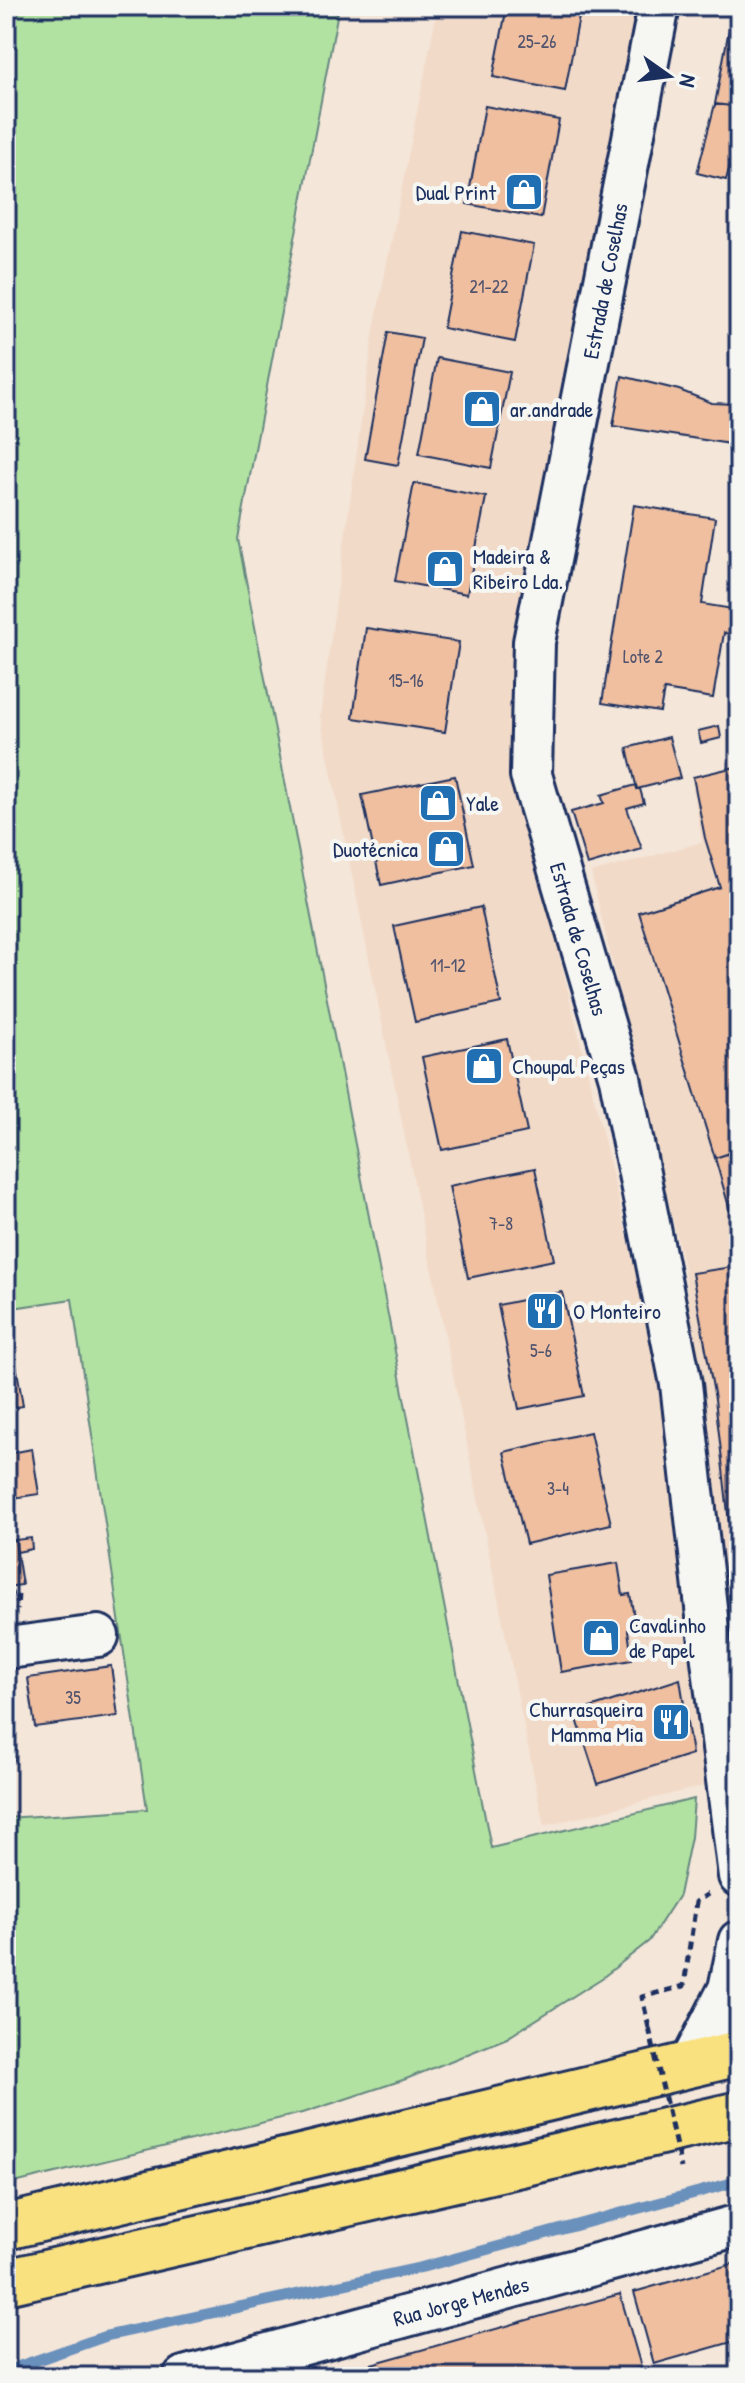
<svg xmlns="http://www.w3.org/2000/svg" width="745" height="2383" viewBox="0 0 745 2383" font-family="'Patrick Hand',sans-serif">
	<rect width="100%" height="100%" fill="#f4e6d9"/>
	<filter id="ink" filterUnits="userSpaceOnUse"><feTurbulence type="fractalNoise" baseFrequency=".0125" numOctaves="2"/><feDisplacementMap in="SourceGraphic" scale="16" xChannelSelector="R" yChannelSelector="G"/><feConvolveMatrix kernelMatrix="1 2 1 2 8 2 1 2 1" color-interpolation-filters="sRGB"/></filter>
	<g filter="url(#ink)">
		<!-- built -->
		<path fill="#f2dac8" d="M 438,6 L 647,6 L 516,775 L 666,1397 L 715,1783 L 544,1826 L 320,716 L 374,329 Z
			M 739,765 L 739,1715 L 684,1267 L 591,873 L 702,842 L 691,777 Z"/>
		<!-- green -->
		<path fill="#b2e2a2" stroke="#668880" stroke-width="2" d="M 6,6 L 339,6 L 238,539 L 491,1848 L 694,1799 L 691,1837 L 679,1895 L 649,1941 L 602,1978 L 507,2038 L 406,2079 L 306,2112 L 6,2185 L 6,1818 L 147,1809 L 72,1299 L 6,1309 Z"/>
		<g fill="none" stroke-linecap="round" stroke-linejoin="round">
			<!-- stream -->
			<path stroke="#6a90bc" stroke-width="11" d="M 6,2371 L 106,2336 L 423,2267 L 739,2181"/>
		</g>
		<!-- building -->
		<path fill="#efbfa0" stroke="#1b2f5e" stroke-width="2" d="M 507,6 L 581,6 L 565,91 L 493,77 Z
			M 739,12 L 739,107 L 715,104 L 732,13 Z
			M 715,104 L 739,107 L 739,133 L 726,180 L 697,173 Z
			M 485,106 L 559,120 L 541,218 L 467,204 Z
			M 462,231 L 534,245 L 515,342 L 443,328 Z
			M 388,332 L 422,338 L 398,465 L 365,459 Z
			M 437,358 L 510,372 L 491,468 L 419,454 Z
			M 622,376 L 679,390 L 712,403 L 739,404 L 737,445 L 613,426 Z
			M 414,483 L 486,497 L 467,594 L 395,581 Z
			M 634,505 L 715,518 L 702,604 L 733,609 L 730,634 L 724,633 L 713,698 L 664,690 L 660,712 L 602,703 Z
			M 366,628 L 459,642 L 445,732 L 353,718 Z
			M 719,726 L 721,738 L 701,743 L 698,731 Z
			M 669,737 L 680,778 L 637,789 L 627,748 Z
			M 739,766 L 739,1150 L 715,1158 L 639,912 L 720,887 L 705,838 L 693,777 Z
			M 455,776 L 474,865 L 381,885 L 362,795 Z
			M 636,785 L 637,789 L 640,789 L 644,803 L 627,808 L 642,849 L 587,865 L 571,812 L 604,803 L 601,795 Z
			M 481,907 L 501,1003 L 415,1022 L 394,926 Z
			M 507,1039 L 527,1132 L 442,1150 L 422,1057 Z
			M 739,1150 L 739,1242 L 715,1158 Z
			M 535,1168 L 554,1260 L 468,1278 L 449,1186 Z
			M 739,1266 L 739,1610 L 715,1399 L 692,1273 Z
			M 562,1292 L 584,1396 L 519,1409 L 498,1305 Z
			M 16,1364 L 23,1406 L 6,1409 L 6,1365 Z
			M 590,1432 L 611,1524 L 526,1544 L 504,1452 Z
			M 32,1449 L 39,1494 L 6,1499 L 6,1454 Z
			M 31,1538 L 32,1549 L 17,1552 L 15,1540 Z
			M 15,1540 L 22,1585 L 6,1587 L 6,1541 Z
			M 618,1563 L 623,1595 L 630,1594 L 636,1629 L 628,1630 L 632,1660 L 561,1672 L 546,1575 Z
			M 111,1666 L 118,1716 L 35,1727 L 28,1678 Z
			M 680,1679 L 692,1754 L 598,1784 L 575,1713 Z
			M 6,1711 L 14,1760 L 6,1761 Z
			M 739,2262 L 739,2340 L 654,2364 L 634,2292 Z
			M 620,2294 L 641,2367 L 607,2377 L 325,2377 Z"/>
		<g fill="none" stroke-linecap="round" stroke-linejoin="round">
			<!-- street casing -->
			<g stroke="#1b2f5e" stroke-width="46">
				<path id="street" d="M 659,6 L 534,642 L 531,775 L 620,1078 L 681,1384 L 711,1652 L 739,1876
					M 6,1644 L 16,1647 L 98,1636
					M 691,2063 L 729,1989 L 739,1941
					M 184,2377 L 739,2225"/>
			</g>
			<!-- primary casing -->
			<g stroke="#1b2f5e" stroke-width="50">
				<path id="primary" d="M 6,2227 L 739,2053
					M 6,2282 L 739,2114"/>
			</g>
			<!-- path -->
			<path stroke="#1b2f5e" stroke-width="5" stroke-dasharray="8 6" stroke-linecap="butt" d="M 6,1595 L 18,1593 L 17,1610
				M 649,2028 L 642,1997 L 684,1986 L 696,1902 L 708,1894"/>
			<!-- street -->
			<use href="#street" stroke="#f6f6f2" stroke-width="40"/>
			<!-- primary -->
			<use href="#primary" stroke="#fae180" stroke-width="44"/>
			<!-- path-bridge -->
			<path stroke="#1b2f5e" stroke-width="5" stroke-dasharray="8 6" stroke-linecap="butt" d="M 649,2028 L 681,2168"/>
		</g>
	</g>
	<!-- icons -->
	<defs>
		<g id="shop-square" transform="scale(2)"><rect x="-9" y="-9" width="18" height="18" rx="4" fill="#1f6fb2" stroke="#f6f6f2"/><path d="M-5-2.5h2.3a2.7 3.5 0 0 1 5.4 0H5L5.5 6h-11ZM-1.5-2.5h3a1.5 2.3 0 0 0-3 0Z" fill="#fff"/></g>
		<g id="restaurant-square" transform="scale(2)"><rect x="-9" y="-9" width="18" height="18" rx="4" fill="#1f6fb2" stroke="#f6f6f2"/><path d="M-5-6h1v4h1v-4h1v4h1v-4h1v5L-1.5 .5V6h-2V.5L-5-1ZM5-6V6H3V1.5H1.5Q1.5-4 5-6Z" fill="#fff"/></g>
	</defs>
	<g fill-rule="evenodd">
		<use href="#shop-square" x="524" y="192"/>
		<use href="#shop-square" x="482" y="409"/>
		<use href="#shop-square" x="445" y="569"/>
		<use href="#shop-square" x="438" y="803"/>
		<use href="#shop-square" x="446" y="849"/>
		<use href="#shop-square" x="484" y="1066"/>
		<use href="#restaurant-square" x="545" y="1311"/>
		<use href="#shop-square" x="601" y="1638"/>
		<use href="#restaurant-square" x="671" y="1722"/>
	</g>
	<g text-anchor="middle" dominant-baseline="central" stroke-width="8" stroke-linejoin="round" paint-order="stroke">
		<!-- number labels -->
		<g font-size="18" fill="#50536e">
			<text x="537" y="41">25-26</text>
			<text x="489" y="286">21-22</text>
			<text x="643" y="656">Lote 2</text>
			<text x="406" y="680">15-16</text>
			<text x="448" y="965">11-12</text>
			<text x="501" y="1223">7-8</text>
			<text x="541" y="1350">5-6</text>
			<text x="558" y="1488">3-4</text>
			<text x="73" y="1697">35</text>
		</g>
		<!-- poi labels -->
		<g font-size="22" fill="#1b2f5e" stroke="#f6f6f2" text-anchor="start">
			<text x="496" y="192" text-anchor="end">Dual Print</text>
			<text x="510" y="409">ar.andrade</text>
			<text x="473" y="556">Madeira &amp;<tspan x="473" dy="25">Ribeiro Lda.</tspan></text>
			<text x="466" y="803">Yale</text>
			<text x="418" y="849" text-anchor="end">Duotécnica</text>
			<text x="512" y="1066">Choupal Peças</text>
			<text x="573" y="1311">O Monteiro</text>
			<text x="629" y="1625">Cavalinho<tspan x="629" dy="25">de Papel</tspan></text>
			<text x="643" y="1709" text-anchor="end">Churrasqueira<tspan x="643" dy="25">Mamma Mia</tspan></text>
		</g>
		<!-- street labels -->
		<g font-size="22" fill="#1b2f5e" stroke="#f6f6f2">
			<text transform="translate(605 281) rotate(-79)">Estrada de Coselhas</text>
			<text transform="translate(579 939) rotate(74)">Estrada de Coselhas</text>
			<text transform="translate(461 2301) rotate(-15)">Rua Jorge Mendes</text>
		</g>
	</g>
	<!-- margin -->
	<rect width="745" height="2383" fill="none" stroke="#f6f6f2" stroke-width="32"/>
	<rect x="16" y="16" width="713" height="2351" fill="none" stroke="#1b2f5e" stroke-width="3" filter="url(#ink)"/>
	<!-- north arrow -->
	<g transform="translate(669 76) rotate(104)" stroke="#f6f6f2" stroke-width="6" paint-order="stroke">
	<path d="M0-6L14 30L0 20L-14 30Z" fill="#1b2f5e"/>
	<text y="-12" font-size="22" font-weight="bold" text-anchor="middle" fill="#1b2f5e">N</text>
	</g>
</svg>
